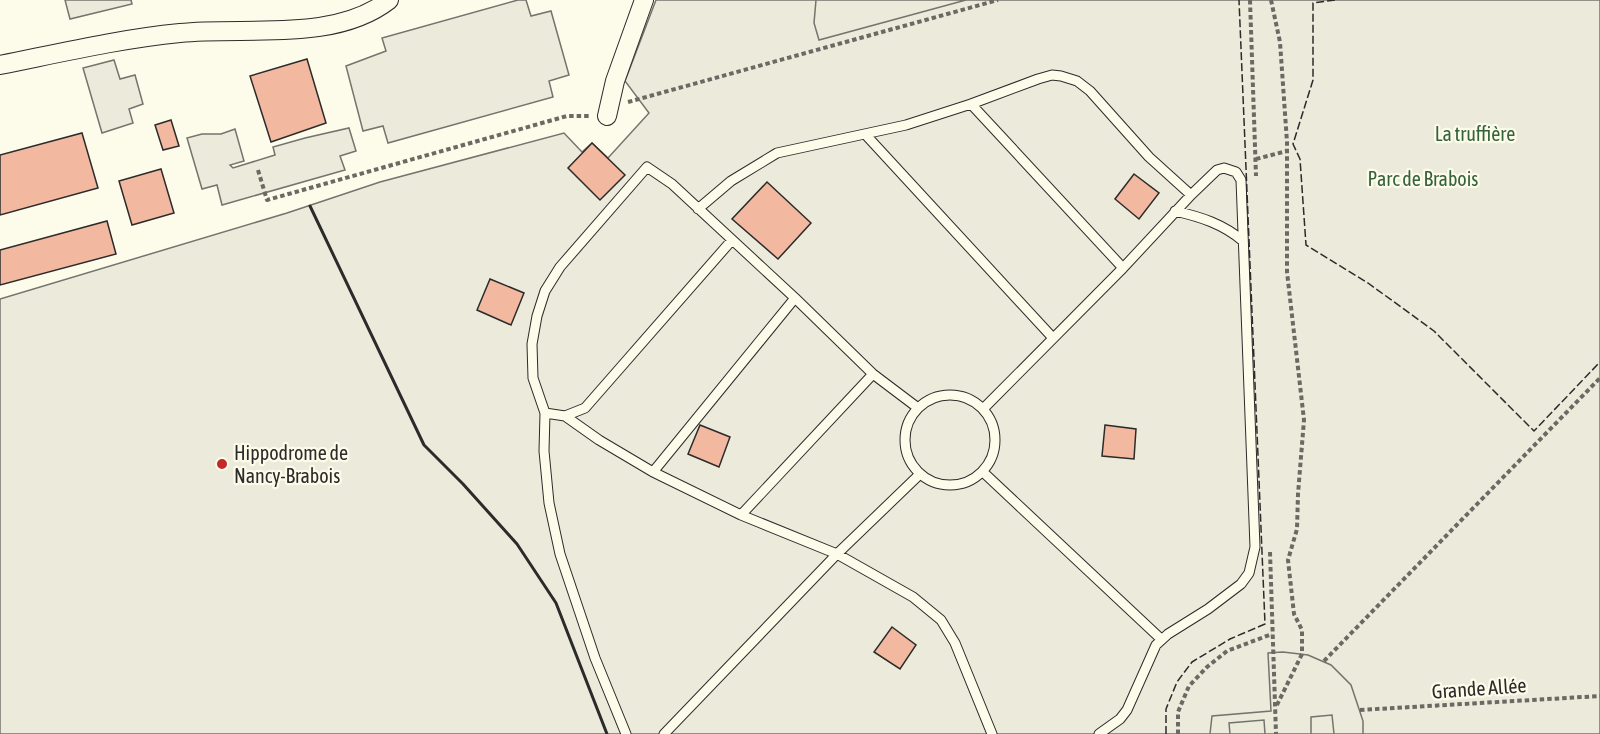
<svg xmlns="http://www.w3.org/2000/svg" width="1600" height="734" viewBox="0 0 1600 734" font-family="'Asap Condensed',sans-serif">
	<rect width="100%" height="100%" fill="#fdfbea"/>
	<!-- green -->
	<path fill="#ecebdb" stroke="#74746e" stroke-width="1.5" d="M 656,0 L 1600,0 L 1600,734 L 0,734 L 0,299 L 287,213 L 380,182 L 564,133 L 582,152 L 592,143 L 608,158 L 649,113 L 625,81 Z"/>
	<!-- parking -->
	<path fill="#eceadb" stroke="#74746e" stroke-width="1.5" d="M 65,0 L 131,0 L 132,4 L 70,19 Z
		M 518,0 L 526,0 L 531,16 L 551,11 L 569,75 L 549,81 L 553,97 L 388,143 L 383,126 L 363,131 L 346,66 L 386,51 L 382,38 Z
		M 816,0 L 966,0 L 819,40 L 814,23 Z
		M 114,60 L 120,79 L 135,75 L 143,104 L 129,109 L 133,123 L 102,133 L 83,68 Z
		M 349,128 L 356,151 L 340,156 L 345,170 L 222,205 L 217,185 L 202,189 L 187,138 L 202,134 L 221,134 L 235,129 L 244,161 L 230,165 L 233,168 L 275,155 L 273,147 L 305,138 Z
		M 1283,652 L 1308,655 L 1331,665 L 1351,685 L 1363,721 L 1363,734 L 1334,734 L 1332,715 L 1311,717 L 1311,734 L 1265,734 L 1264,720 L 1229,723 L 1230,734 L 1210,734 L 1212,716 L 1271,711 L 1268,653 Z"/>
	<!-- building -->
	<path fill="#f2b8a0" stroke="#2b2b2b" stroke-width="1.5" d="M 307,59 L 326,123 L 271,142 L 250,76 Z
		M 171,120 L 179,146 L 163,150 L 155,125 Z
		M 82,133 L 98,188 L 0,215 L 0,155 Z
		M 592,143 L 625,175 L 600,200 L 568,168 Z
		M 161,169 L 174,213 L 132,225 L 119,181 Z
		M 1134,174 L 1159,193 L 1139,219 L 1115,199 Z
		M 767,182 L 811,223 L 778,259 L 732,219 Z
		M 107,221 L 116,254 L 0,285 L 0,250 Z
		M 490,279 L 524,293 L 511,325 L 477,310 Z
		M 700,425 L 730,437 L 719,467 L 688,454 Z
		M 1105,425 L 1136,429 L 1134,459 L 1102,456 Z
		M 892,627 L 916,645 L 900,669 L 874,652 Z"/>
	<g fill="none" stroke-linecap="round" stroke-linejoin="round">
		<!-- lane casing -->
		<g stroke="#2b2b2b" stroke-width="11">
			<path id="lane" d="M 971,104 L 1123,268
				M 865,134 L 1053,338
				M 698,209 L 731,181 L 777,153 L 906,125 L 971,104 L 1038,79 L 1052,75 L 1061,76 L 1077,81 L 1090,91 L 1149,157 L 1191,195
				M 1175,211 C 1201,217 1223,224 1243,241
				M905 440a45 45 0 1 1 90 0a45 45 0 1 1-90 0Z
				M 983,409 L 1123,268 L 1191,195 L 1217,170 L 1224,168 L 1236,172 L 1241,180 L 1255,547 L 1249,573 L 1241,584 L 1208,609 L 1168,634 L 1156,645 L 1127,710 L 1120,719 L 1099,734
				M 545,413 L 565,416 L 599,440 L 653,472 L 741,515 L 837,554 L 913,597 L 941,620 L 955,643 L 992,734
				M 565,416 L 585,408 L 732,240
				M 653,472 L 795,298
				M 983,472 L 1161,639
				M 741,515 L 873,374
				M 626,734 L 595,658 L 560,554 L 549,503 L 544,451 L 545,413 L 533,378 L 532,344 L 537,316 L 545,291 L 560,267 L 647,167 L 672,184 L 795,298 L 873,374 L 918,408
				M 664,734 L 837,554 L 920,474"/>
		</g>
		<!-- street casing -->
		<g stroke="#2b2b2b" stroke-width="20">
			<path id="street" d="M 0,65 C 60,53 119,39 180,33 C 245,26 334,43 389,0
				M 607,116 L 615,81 L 644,0"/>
		</g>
		<!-- path -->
		<path stroke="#6a6964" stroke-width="4" stroke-dasharray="4.5 3" stroke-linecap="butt" d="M 1250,0 L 1256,176
			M 1271,0 L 1280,42 L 1287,142 L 1287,272 L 1304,420 L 1298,494 L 1297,529 L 1288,560 L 1294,614 L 1302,630 L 1302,654 L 1276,707
			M 628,102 L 998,0
			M 1256,159 L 1287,151
			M 258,170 L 267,200 L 567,116 L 589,116
			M 1270,552 L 1276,734
			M 1324,661 L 1600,378
			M 1360,710 L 1600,696
			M 1178,734 L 1178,712 L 1189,686 L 1207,667 L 1227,651 L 1272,634"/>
		<!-- lane -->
		<use href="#lane" stroke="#fdfbea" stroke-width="9"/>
		<!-- street -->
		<use href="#street" stroke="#fdfbea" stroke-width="18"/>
		<!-- fence -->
		<path stroke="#2b2b2b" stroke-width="1.5" stroke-dasharray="8 3" stroke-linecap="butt" d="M 1335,0 L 1313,3 L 1313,80 L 1293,144 L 1300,159 L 1306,245 L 1368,283 L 1434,331 L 1534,431 L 1600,362
			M 1166,734 L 1166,709 L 1177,682 L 1192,662 L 1230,639 L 1265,624 L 1239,0"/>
		<!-- wall -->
		<path stroke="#2b2b2b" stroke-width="3" d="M 310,206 L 424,445 L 463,484 L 517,544 L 556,603 L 607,734"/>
	</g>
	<!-- markers -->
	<circle fill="#c62828" stroke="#fdfbea" stroke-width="2" cx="222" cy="464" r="6"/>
	<g text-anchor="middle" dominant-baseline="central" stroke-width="4.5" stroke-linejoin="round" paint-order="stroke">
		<!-- park labels -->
		<g font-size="20" fill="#34623c" stroke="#fdfbea">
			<text x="1475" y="133">La truffière</text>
			<text x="1423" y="178">Parc de Brabois</text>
		</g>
		<!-- poi labels -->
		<g font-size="20" fill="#2b2b2b" stroke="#fdfbea" text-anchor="start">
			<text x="234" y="452">Hippodrome de<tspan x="234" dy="23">Nancy-Brabois</tspan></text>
		</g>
		<!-- street labels -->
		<g font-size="20" fill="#2b2b2b" stroke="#fdfbea">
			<text transform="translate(1479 688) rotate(-4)">Grande Allée</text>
		</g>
	</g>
</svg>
